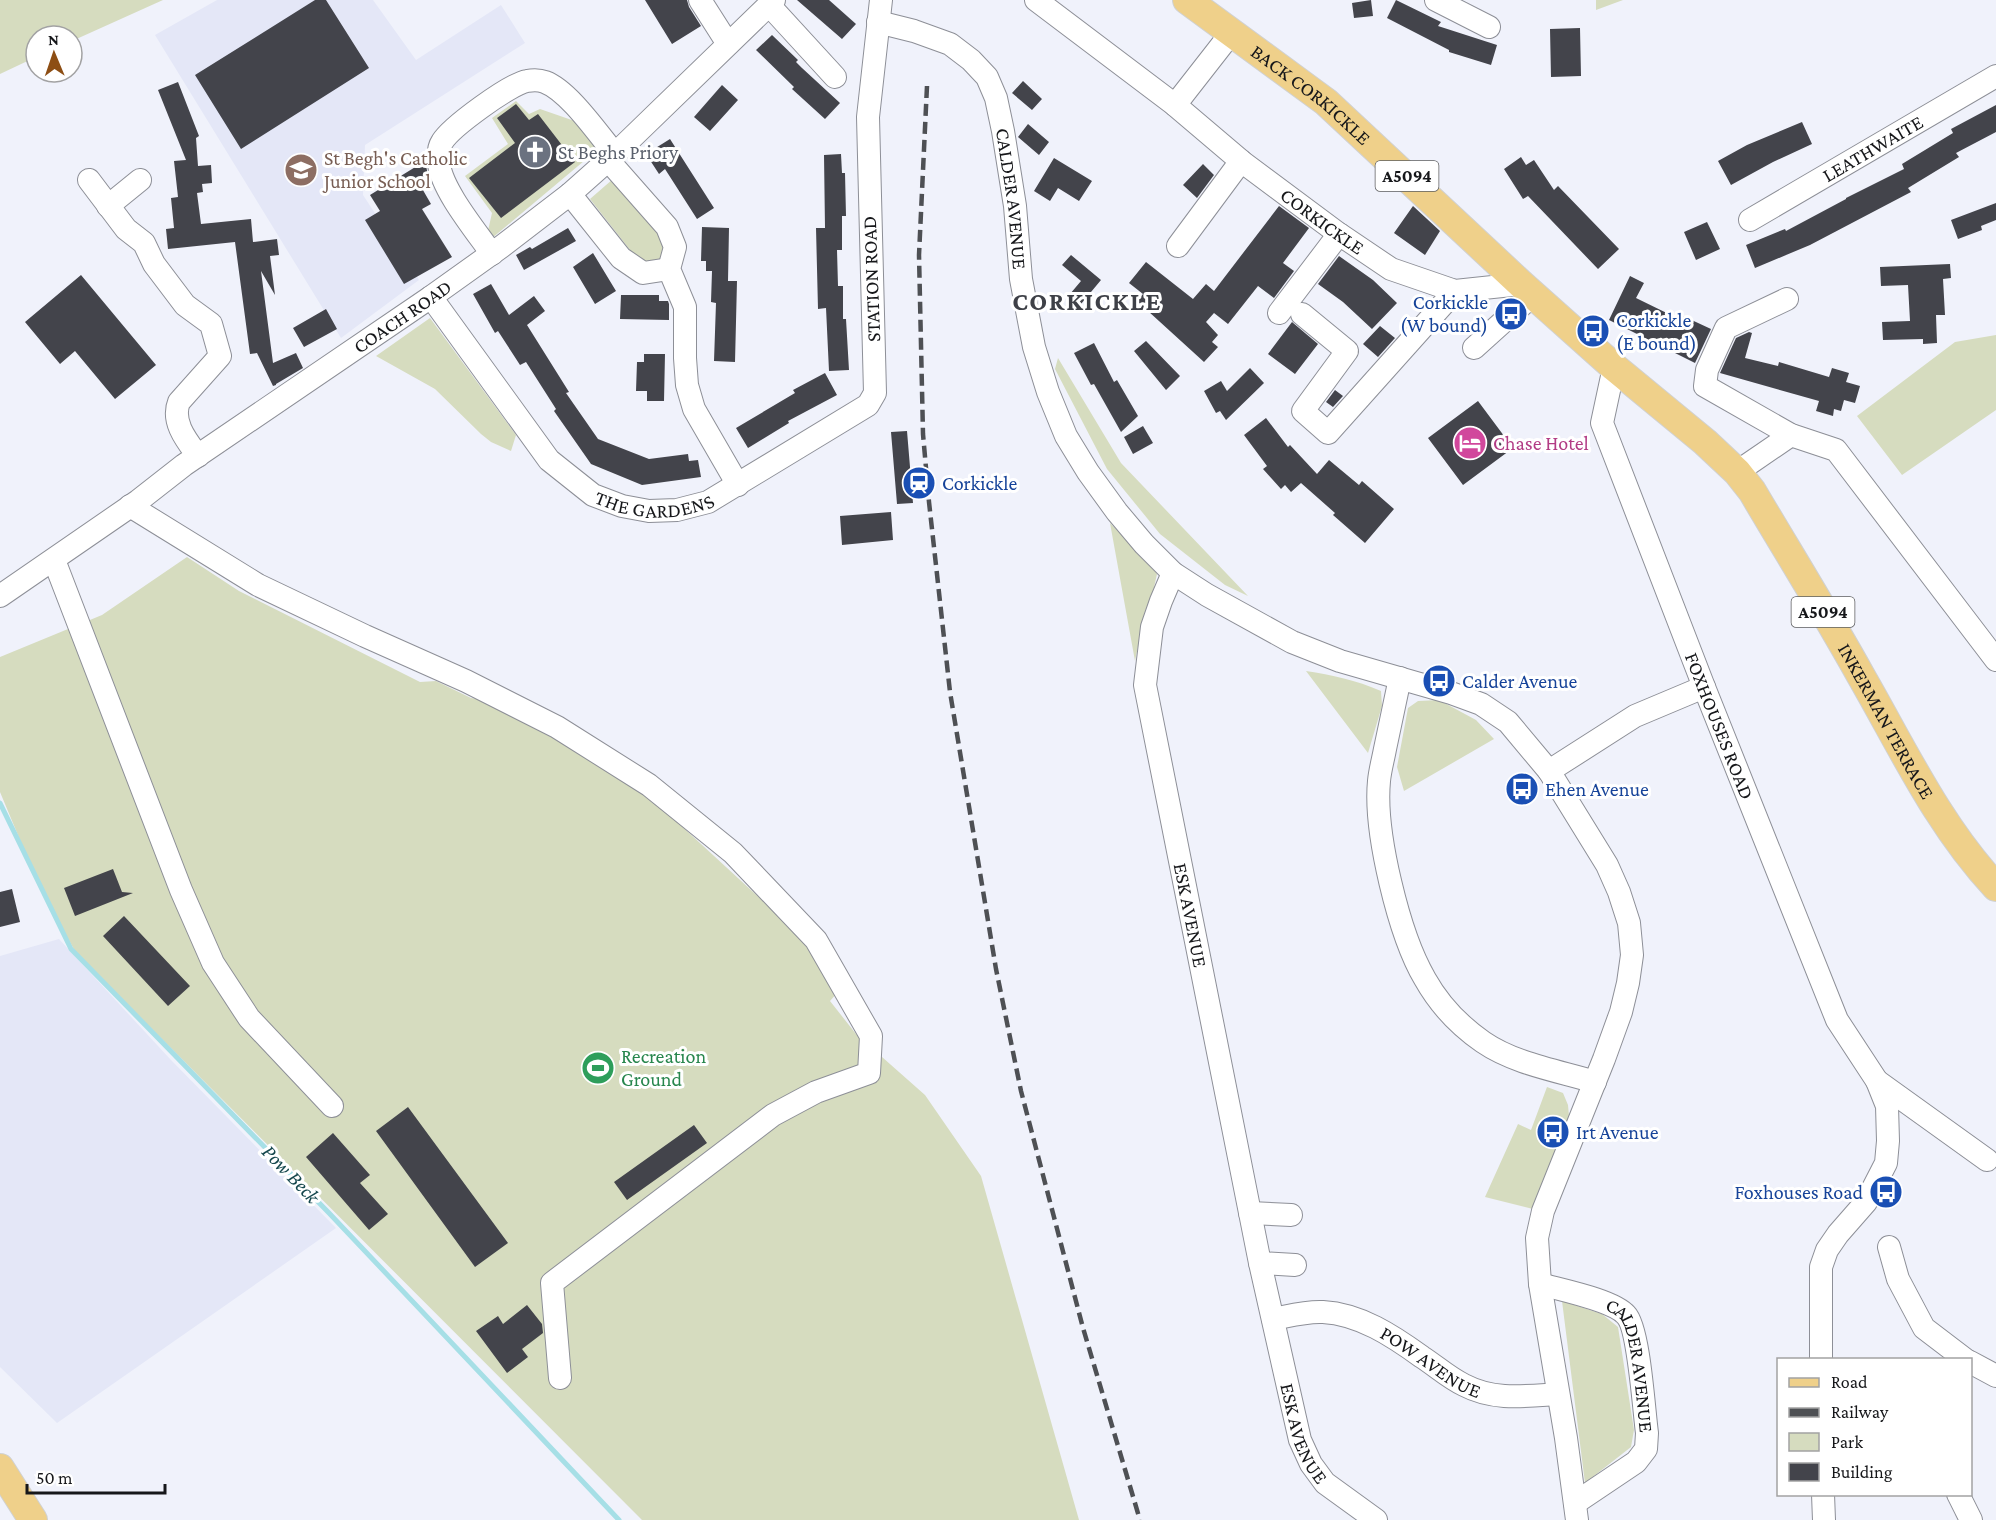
<svg xmlns="http://www.w3.org/2000/svg" width="1996" height="1520" viewBox="0 0 1996 1520" font-family="'Crimson Pro',serif">
	<rect width="100%" height="100%" fill="#f0f2fb"/>
	<!-- built -->
	<path fill="#e4e7f7" d="M 217,0 L 373,0 L 416,60 L 501,5 L 525,43 L 365,145 L 363,195 L 419,280 L 341,338 L 155,35 Z
		M 59,939 L 171,1060 L 336,1228 L 57,1423 L 0,1367 L 0,956 Z"/>
	<!-- green -->
	<path fill="#d6dcbf" d="M 0,0 L 163,0 L 72,41 L 72,36 L 36,36 L 36,57 L 0,74 Z
		M 1596,0 L 1623,0 L 1596,10 Z
		M 516,101 L 529,114 L 540,109 L 615,135 L 485,244 L 492,213 L 465,176 L 508,144 L 492,118 Z
		M 613,179 L 665,239 L 668,254 L 651,266 L 637,259 L 590,199 Z
		M 430,318 L 516,435 L 511,451 L 491,442 L 481,434 L 435,389 L 376,356 Z
		M 1996,335 L 1996,410 L 1902,475 L 1857,416 L 1955,342 Z
		M 1058,358 L 1121,463 L 1248,596 L 1225,585 L 1160,534 L 1107,469 L 1055,369 Z
		M 1110,523 L 1150,563 L 1157,574 L 1153,592 L 1145,611 L 1135,661 Z
		M 187,557 L 239,591 L 420,682 L 436,681 L 471,698 L 484,700 L 548,734 L 641,792 L 663,809 L 803,938 L 838,992 L 830,1001 L 856,1034 L 925,1095 L 981,1176 L 1079,1520 L 642,1520 L 76,953 L 40,888 L 0,792 L 0,657 L 102,615 Z
		M 1306,671 C 1332,675 1356,680 1381,691 L 1382,706 L 1368,753 Z
		M 1439,700 L 1476,720 L 1494,739 L 1404,791 L 1397,767 L 1408,708 L 1418,701 Z
		M 1547,1087 L 1563,1093 L 1568,1105 L 1569,1116 L 1533,1209 L 1485,1197 L 1518,1124 L 1531,1130 Z
		M 1562,1301 L 1602,1314 L 1618,1327 L 1634,1430 L 1631,1447 L 1585,1483 Z"/>
	<g fill="none" stroke-linecap="round" stroke-linejoin="round">
		<!-- stream -->
		<path stroke="#a6dfe6" stroke-width="5" d="M 0,803 L 71,949 L 329,1213 L 619,1520"/>
	</g>
	<!-- building -->
	<path fill="#43444b" d="M 315,0 L 326,0 L 369,68 L 241,149 L 195,75 Z
		M 645,0 L 687,0 L 689,7 L 701,26 L 672,44 Z
		M 797,0 L 829,0 L 856,24 L 842,39 Z
		M 1371,0 L 1373,16 L 1354,18 L 1352,3 Z
		M 1396,0 L 1441,22 L 1438,26 L 1497,45 L 1491,65 L 1449,52 L 1449,50 L 1387,18 Z
		M 1580,28 L 1581,76 L 1551,77 L 1550,29 Z
		M 772,35 L 798,60 L 796,62 L 802,68 L 840,103 L 825,119 L 792,89 L 794,87 L 756,50 Z
		M 1023,81 L 1042,99 L 1032,110 L 1012,93 Z
		M 178,82 L 199,136 L 196,138 L 198,166 L 211,165 L 212,183 L 202,184 L 203,192 L 197,193 L 201,224 L 251,219 L 253,242 L 277,239 L 279,255 L 270,256 L 275,295 L 261,271 L 273,363 L 296,353 L 303,368 L 276,384 L 276,385 L 273,386 L 257,353 L 250,354 L 235,242 L 168,249 L 166,229 L 174,228 L 171,198 L 178,197 L 174,161 L 186,160 L 158,90 Z
		M 722,85 L 738,100 L 710,131 L 694,117 Z
		M 516,104 L 529,120 L 538,114 L 575,162 L 501,218 L 469,178 L 515,143 L 497,118 Z
		M 1996,105 L 1996,132 L 1956,153 L 1959,157 L 1908,188 L 1911,192 L 1810,245 L 1755,268 L 1746,245 L 1785,229 L 1786,231 L 1846,199 L 1846,198 L 1904,169 L 1902,164 L 1953,133 L 1951,129 Z
		M 1802,122 L 1812,144 L 1773,162 L 1731,185 L 1718,161 L 1747,145 Z
		M 1028,124 L 1049,142 L 1039,155 L 1018,137 Z
		M 670,139 L 714,208 L 697,219 L 665,169 L 659,174 L 646,154 Z
		M 841,154 L 842,173 L 845,173 L 846,216 L 842,216 L 842,250 L 837,250 L 838,286 L 843,286 L 843,319 L 846,319 L 849,370 L 829,371 L 826,308 L 818,309 L 816,228 L 825,228 L 824,155 Z
		M 1521,157 L 1526,165 L 1534,160 L 1554,190 L 1558,186 L 1619,249 L 1598,269 L 1528,196 L 1523,199 L 1504,169 Z
		M 1054,158 L 1092,181 L 1079,201 L 1058,188 L 1050,201 L 1034,191 Z
		M 425,161 L 429,180 L 420,185 L 431,204 L 422,209 L 452,257 L 404,284 L 365,220 L 380,211 L 370,195 Z
		M 1203,164 L 1214,175 L 1197,198 L 1183,185 Z
		M 1996,203 L 1996,220 L 1981,226 L 1982,230 L 1958,239 L 1951,220 Z
		M 1279,206 L 1309,228 L 1283,263 L 1294,271 L 1274,298 L 1258,286 L 1228,324 L 1214,313 L 1206,322 L 1218,335 L 1212,342 L 1218,347 L 1204,362 L 1137,301 L 1143,294 L 1129,283 L 1146,262 L 1193,299 L 1206,284 L 1214,291 Z
		M 1413,206 L 1440,231 L 1425,255 L 1394,233 Z
		M 1707,222 L 1720,249 L 1696,260 L 1684,232 Z
		M 702,227 L 729,228 L 728,281 L 737,281 L 735,362 L 714,361 L 716,303 L 711,302 L 712,271 L 706,271 L 706,261 L 701,261 Z
		M 568,228 L 576,241 L 524,270 L 516,255 L 530,247 L 532,249 Z
		M 593,253 L 616,291 L 595,304 L 573,267 Z
		M 1071,255 L 1101,280 L 1081,304 L 1070,294 L 1081,281 L 1062,265 Z
		M 1339,256 L 1373,280 L 1397,303 L 1372,329 L 1343,302 L 1318,284 Z
		M 1950,264 L 1951,278 L 1943,279 L 1945,315 L 1936,315 L 1937,343 L 1923,344 L 1923,339 L 1883,340 L 1882,322 L 1910,321 L 1908,285 L 1881,286 L 1880,267 Z
		M 81,275 L 156,365 L 115,399 L 75,351 L 60,364 L 25,322 Z
		M 1630,276 L 1644,283 L 1636,298 L 1681,320 L 1683,316 L 1711,329 L 1695,363 L 1609,320 Z
		M 491,284 L 509,315 L 534,296 L 545,311 L 527,325 L 569,392 L 566,393 L 598,439 L 649,459 L 688,454 L 689,461 L 698,460 L 701,477 L 642,485 L 591,464 L 554,411 L 556,409 L 526,362 L 520,365 L 498,331 L 495,333 L 473,294 Z
		M 621,295 L 659,295 L 659,301 L 668,301 L 669,304 L 669,320 L 620,319 Z
		M 326,309 L 337,329 L 304,347 L 293,328 Z
		M 1292,322 L 1318,344 L 1295,374 L 1268,354 Z
		M 1380,326 L 1395,338 L 1378,357 L 1363,344 Z
		M 1749,332 L 1752,333 L 1745,358 L 1778,366 L 1779,362 L 1829,377 L 1832,368 L 1849,373 L 1846,382 L 1860,386 L 1855,403 L 1844,400 L 1841,411 L 1834,409 L 1833,416 L 1816,411 L 1819,401 L 1720,373 L 1736,338 Z
		M 1146,341 L 1180,376 L 1166,390 L 1134,351 Z
		M 1094,343 L 1114,382 L 1117,380 L 1138,416 L 1121,432 L 1094,384 L 1091,385 L 1074,353 Z
		M 644,354 L 665,354 L 664,401 L 647,401 L 647,391 L 636,391 L 637,362 L 644,362 Z
		M 1250,368 L 1264,383 L 1226,420 L 1220,411 L 1216,413 L 1204,391 L 1221,381 L 1227,391 Z
		M 825,373 L 837,395 L 788,421 L 789,423 L 748,448 L 736,428 L 795,393 L 793,390 Z
		M 1335,390 L 1343,396 L 1333,407 L 1326,402 Z
		M 1478,401 L 1513,448 L 1463,485 L 1428,438 Z
		M 1266,418 L 1288,447 L 1290,445 L 1317,474 L 1329,460 L 1359,485 L 1362,481 L 1394,509 L 1365,543 L 1333,515 L 1335,513 L 1301,483 L 1291,492 L 1285,485 L 1281,489 L 1263,469 L 1267,466 L 1244,435 Z
		M 1143,426 L 1153,443 L 1133,454 L 1124,437 Z
		M 907,431 L 913,503 L 897,504 L 891,432 Z
		M 891,512 L 893,540 L 842,545 L 840,516 Z
		M 113,869 L 122,892 L 133,893 L 75,916 L 64,888 Z
		M 12,889 L 20,922 L 0,927 L 0,892 Z
		M 124,916 L 190,986 L 168,1006 L 103,936 Z
		M 408,1107 L 508,1243 L 475,1267 L 376,1131 Z
		M 694,1125 L 707,1143 L 627,1200 L 614,1182 Z
		M 333,1133 L 370,1175 L 360,1183 L 388,1214 L 369,1230 L 306,1157 Z
		M 527,1305 L 542,1324 L 543,1333 L 522,1349 L 528,1357 L 507,1373 L 476,1331 L 498,1316 L 503,1324 Z"/>
	<g fill="none" stroke-linecap="round" stroke-linejoin="round">
		<!-- minor casing -->
		<g stroke="#8d8f97" stroke-width="24">
			<g id="minor">
				<path d="M 700,0 L 728,44"/>
				<path id="s1" d="M 1036,0 L 1175,105 L 1241,161 L 1339,234 L 1391,269 L 1455,291 L 1521,284"/>
				<path d="M 1436,0 L 1489,27"/>
				<path d="M 769,5 L 835,77"/>
				<path id="s2" d="M 878,22 L 914,31 L 950,44 L 971,60 L 987,77 L 996,98 L 1003,131 L 1015,206 L 1021,279 L 1034,347 L 1048,392 L 1066,436 L 1088,472 L 1117,512 L 1144,544 L 1173,573 L 1207,595 L 1292,642 L 1340,661 L 1451,693 L 1481,704 L 1508,722 L 1549,771 L 1607,865 L 1619,892 L 1629,923 L 1632,955 L 1628,983 L 1621,1012 L 1604,1059 L 1543,1211 L 1537,1238 L 1540,1284 L 1566,1438 L 1577,1520"/>
				<path d="M 1175,105 L 1232,32"/>
				<path d="M 608,160 L 667,227 L 675,247 L 669,269 L 685,307 L 685,358 L 687,385 L 694,409 L 738,485"/>
				<path d="M 89,180 L 126,229 L 144,243 L 154,264 L 185,305 L 211,324 L 220,356 L 179,402 C 171,422 187,441 198,456"/>
				<path d="M 570,194 L 621,258 L 643,273 L 669,269"/>
				<path d="M 108,206 L 140,180"/>
				<path id="s3" d="M 1750,220 L 1996,76"/>
				<path d="M 1178,246 L 1241,161"/>
				<path d="M 492,254 C 476,231 442,190 439,164 C 438,156 438,148 442,142 C 451,127 510,84 527,81 C 532,80 540,80 545,82 C 569,91 598,134 615,154"/>
				<path id="s4" d="M 431,297 L 549,460 L 593,495 L 622,506 L 649,511 L 677,510 L 708,502 L 868,405 L 875,393 L 868,117 L 881,0"/>
				<path d="M 1787,299 L 1726,328 L 1707,370 L 1705,386 L 1791,435 L 1836,450 L 1996,660"/>
				<path d="M 1279,313 L 1339,234"/>
				<path d="M 1302,314 L 1347,351 L 1303,411 L 1328,433 L 1455,291"/>
				<path d="M 1474,348 L 1534,294"/>
				<path id="s5" d="M 1614,367 L 1602,423 L 1704,687 L 1837,1020 L 1877,1081 L 1887,1106 L 1888,1141 L 1886,1163 L 1866,1202 L 1838,1234 L 1827,1250 L 1821,1267 L 1821,1360"/>
				<path d="M 1737,472 L 1791,435"/>
				<path d="M 130,506 L 258,585 L 365,636 L 466,681 L 557,727 L 649,785 L 733,853 L 816,940 L 871,1036 L 869,1073 L 816,1092 L 773,1115 L 552,1283 L 560,1378"/>
				<path d="M 54,560 L 181,890 L 213,963 L 249,1018 L 332,1106"/>
				<path id="s6" d="M 1173,573 L 1161,601 L 1152,627 L 1145,685 L 1260,1263 L 1300,1440 L 1311,1464 L 1325,1483 L 1376,1520"/>
				<path id="s7" d="M 0,596 L 138,501 L 184,465 L 431,297 L 501,247 L 570,194 L 615,154 L 774,0"/>
				<path d="M 1400,678 C 1395,702 1390,726 1385,749 C 1383,760 1380,770 1379,781 C 1374,832 1399,935 1425,979 C 1439,1004 1460,1026 1483,1042 C 1515,1064 1559,1071 1595,1082"/>
				<path d="M 1549,771 L 1635,716 L 1704,687"/>
				<path d="M 1877,1081 L 1987,1160"/>
				<path d="M 1250,1213 L 1291,1215"/>
				<path d="M 1889,1247 L 1898,1279 L 1924,1328 L 1966,1360"/>
				<path d="M 1260,1263 L 1295,1265"/>
				<path id="s8" d="M 1540,1284 C 1561,1290 1613,1300 1626,1315 C 1639,1328 1644,1412 1647,1433 L 1646,1449 L 1636,1462 L 1575,1503"/>
				<path id="s9" d="M 1273,1319 C 1289,1316 1306,1311 1323,1312 C 1360,1314 1393,1336 1422,1357 C 1436,1366 1449,1378 1464,1385 C 1494,1401 1526,1396 1558,1394"/>
				<path d="M 1970,1362 L 1996,1376"/>
				<path d="M 1823,1494 L 1824,1520"/>
				<path d="M 1958,1494 L 1971,1520"/>
			</g>
		</g>
		<!-- major casing -->
		<g stroke="#d0d1d1" stroke-width="30">
			<g id="major">
				<path id="s10" d="M 1187,0 L 1326,102 L 1521,284 L 1614,367 L 1705,442 L 1737,472 L 1752,491 C 1788,552 1826,613 1861,676 C 1903,749 1938,825 1996,887"/>
				<path d="M 0,1468 L 33,1520"/>
			</g>
		</g>
		<!-- minor -->
		<use href="#minor" stroke="#fff" stroke-width="22"/>
		<!-- major -->
		<use href="#major" stroke="#efd08a" stroke-width="28"/>
		<!-- rail -->
		<path stroke="#4e5054" stroke-width="4.5" stroke-dasharray="12 6" stroke-linecap="butt" d="M 927,86 L 919,255 L 923,434 L 929,502 L 950,692 L 996,969 L 1021,1091 L 1083,1328 L 1140,1520"/>
	</g>
	<!-- icons -->
	<defs>
		<g id="church-disc" transform="scale(1.725)"><circle r="9.5" fill="#6b7280" stroke="#fff"/><path d="M-1.2-6h2.4v3.5h3.3v2.4h-3.3V6h-2.4V-.1h-3.3v-2.4h3.3Z" fill="#fff"/></g>
		<g id="school-disc" transform="scale(1.725)"><circle r="9.5" fill="#8d6e63" stroke="#fff"/><path d="M0-5L7-2L0 1L-7-2ZM-4 1L0 2.5L4 1V4Q0 6-4 4Z" fill="#fff"/></g>
		<g id="bus-disc" transform="scale(1.725)"><circle r="9.5" fill="#1a4fb4" stroke="#fff"/><path d="M-5-6H5V4H4V6H2V4H-2V6H-4V4H-5ZM-3.5-4V0h7V-4ZM-3.5 1.2v1.5H-2V1.2ZM2 1.2v1.5H3.5V1.2Z" fill="#fff"/></g>
		<g id="hotel-disc" transform="scale(1.725)"><circle r="9.5" fill="#d1479c" stroke="#fff"/><path d="M-6-4.5h1.5V1H6V5H4.5V3h-9V5H-6ZM-4 0a1.8 1.8 0 1 1 3.6 0ZM.5 0V-2.5h3Q6-2.5 6 0Z" fill="#fff"/></g>
		<g id="station-disc" transform="scale(1.725)"><circle r="9.5" fill="#1a4fb4" stroke="#fff"/><path d="M-3-6H3Q5-6 5-4V2Q5 4 3 4L4.5 6H3L1.5 4h-3L-3 6H-4.5L-3 4Q-5 4-5 2V-4Q-5-6-3-6ZM-3.5-4v3h7v-3ZM-3.5 1v1.5H-2V1ZM2 1v1.5H3.5V1Z" fill="#fff"/></g>
		<g id="stadium-disc" transform="scale(1.725)"><circle r="9.5" fill="#2e9e5b" stroke="#fff"/><path d="M0-5a6.5 5 0 1 0 0 10a6.5 5 0 1 0 0-10ZM-3.5-1.8h7v3.6h-7Z" fill="#fff"/></g>
	</defs>
	<g fill-rule="evenodd">
		<use href="#church-disc" x="535" y="152"/>
		<use href="#school-disc" x="301" y="170"/>
		<use href="#bus-disc" x="1511" y="314"/>
		<use href="#bus-disc" x="1593" y="331"/>
		<use href="#hotel-disc" x="1470" y="443"/>
		<use href="#station-disc" x="919" y="483"/>
		<use href="#bus-disc" x="1439" y="681"/>
		<use href="#bus-disc" x="1522" y="789"/>
		<use href="#stadium-disc" x="598" y="1068"/>
		<use href="#bus-disc" x="1553" y="1132"/>
		<use href="#bus-disc" x="1886" y="1192"/>
	</g>
	<g text-anchor="middle" dominant-baseline="central" stroke-width="6" stroke-linejoin="round" paint-order="stroke">
		<!-- shield labels -->
		<g fill="#fff" stroke="#5c5d5f" stroke-width="1.5">
			<rect x="1375.5" y="161" width="63" height="30" rx="4.5"/>
			<rect x="1791.5" y="597" width="63" height="30" rx="4.5"/>
		</g>
		<g font-size="18" font-weight="bold" fill="#16171a">
			<text x="1407" y="176">A5094</text>
			<text x="1823" y="612">A5094</text>
		</g>
		<!-- street labels -->
		<g font-size="20" fill="#16171a" stroke="#fff">
			<text stroke="none"><textPath href="#s10" startOffset="156">BACK CORKICKLE</textPath></text>
			<text stroke="none"><textPath href="#s3" startOffset="142">LEATHWAITE</textPath></text>
			<text stroke="none"><textPath href="#s2" startOffset="250">CALDER AVENUE</textPath></text>
			<text stroke="none"><textPath href="#s1" startOffset="362">CORKICKLE</textPath></text>
			<text transform="translate(871 279) rotate(-92)">STATION ROAD</text>
			<text stroke="none"><textPath href="#s7" startOffset="490">COACH ROAD</textPath></text>
			<text stroke="none"><textPath href="#s4" startOffset="321">THE GARDENS</textPath></text>
			<text stroke="none"><textPath href="#s10" startOffset="1016">INKERMAN TERRACE</textPath></text>
			<text stroke="none"><textPath href="#s5" startOffset="382">FOXHOUSES ROAD</textPath></text>
			<text stroke="none"><textPath href="#s6" startOffset="351">ESK AVENUE</textPath></text>
			<text stroke="none"><textPath href="#s9" startOffset="171">POW AVENUE</textPath></text>
			<text stroke="none"><textPath href="#s8" startOffset="141">CALDER AVENUE</textPath></text>
			<text stroke="none"><textPath href="#s6" startOffset="882">ESK AVENUE</textPath></text>
		</g>
		<!-- worship labels -->
		<g font-size="20" fill="#5b616d" stroke="#fff" text-anchor="start">
			<text x="558" y="152">St Beghs Priory</text>
		</g>
		<!-- education labels -->
		<g font-size="20" fill="#785e54" stroke="#fff" text-anchor="start">
			<text x="324" y="158">St Begh's Catholic<tspan x="324" dy="23">Junior School</tspan></text>
		</g>
		<!-- transit labels -->
		<g font-size="20" fill="#164399" stroke="#fff" text-anchor="start">
			<text x="1488" y="302" text-anchor="end">Corkickle<tspan x="1488" dy="23">(W bound)</tspan></text>
			<text x="1616" y="320">Corkickle<tspan x="1616" dy="23">(E bound)</tspan></text>
			<text x="942" y="483">Corkickle</text>
			<text x="1462" y="681">Calder Avenue</text>
			<text x="1545" y="789">Ehen Avenue</text>
			<text x="1576" y="1132">Irt Avenue</text>
			<text x="1863" y="1192" text-anchor="end">Foxhouses Road</text>
		</g>
		<!-- hotel labels -->
		<g font-size="20" fill="#b23c85" stroke="#fff" text-anchor="start">
			<text x="1493" y="443">Chase Hotel</text>
		</g>
		<!-- leisure labels -->
		<g font-size="20" fill="#27864d" stroke="#fff" text-anchor="start">
			<text x="621" y="1056">Recreation<tspan x="621" dy="23">Ground</tspan></text>
		</g>
		<!-- water labels -->
		<g font-size="21" font-style="italic" fill="#16484e" stroke="#fff">
			<text transform="translate(291 1174) rotate(46)">Pow Beck</text>
		</g>
		<!-- district labels -->
		<g font-size="26" font-weight="bold" letter-spacing="1.5" fill="#3e4047" stroke="#fff">
			<text x="1087" y="301">CORKICKLE</text>
		</g>
	</g>
	<!-- legend -->
	<rect x="1777" y="1358" width="195" height="138" fill="#ffffff" stroke="#a2a2a3" stroke-width="1.5"/>
	<rect x="1789" y="1378" width="30" height="9" fill="#efd08a" stroke="#a2a2a3" stroke-width="1.5"/>
	<text x="1831" y="1388" font-size="18" fill="#16171a">Road</text>
	<rect x="1789" y="1408" width="30" height="9" fill="#4e5054" stroke="#a2a2a3" stroke-width="1.5"/>
	<text x="1831" y="1418" font-size="18" fill="#16171a">Railway</text>
	<rect x="1789" y="1433" width="30" height="18" fill="#d6dcbf" stroke="#a2a2a3" stroke-width="1.5"/>
	<text x="1831" y="1448" font-size="18" fill="#16171a">Park</text>
	<rect x="1789" y="1463" width="30" height="18" fill="#43444b" stroke="#a2a2a3" stroke-width="1.5"/>
	<text x="1831" y="1478" font-size="18" fill="#16171a">Building</text>
	<!-- north arrow -->
	<g transform="translate(54 54) rotate(358)"><circle r="28" fill="#ffffff" stroke="#a2a2a3" stroke-width="1.5"/>
	<path d="M0-4.5L10 22L0 15L-10 22Z" fill="#8d4e14"/>
	<text y="-9" font-size="16" font-weight="bold" text-anchor="middle" fill="#16171a">N</text>
	</g>
	<!-- scale -->
	<path d="M27 1484v9h138v-9" fill="none" stroke="#16171a" stroke-width="3"/>
	<text x="36" y="1484" font-size="18" fill="#16171a" stroke="#ffffff" stroke-width="4.5" paint-order="stroke">50 m</text>
</svg>
